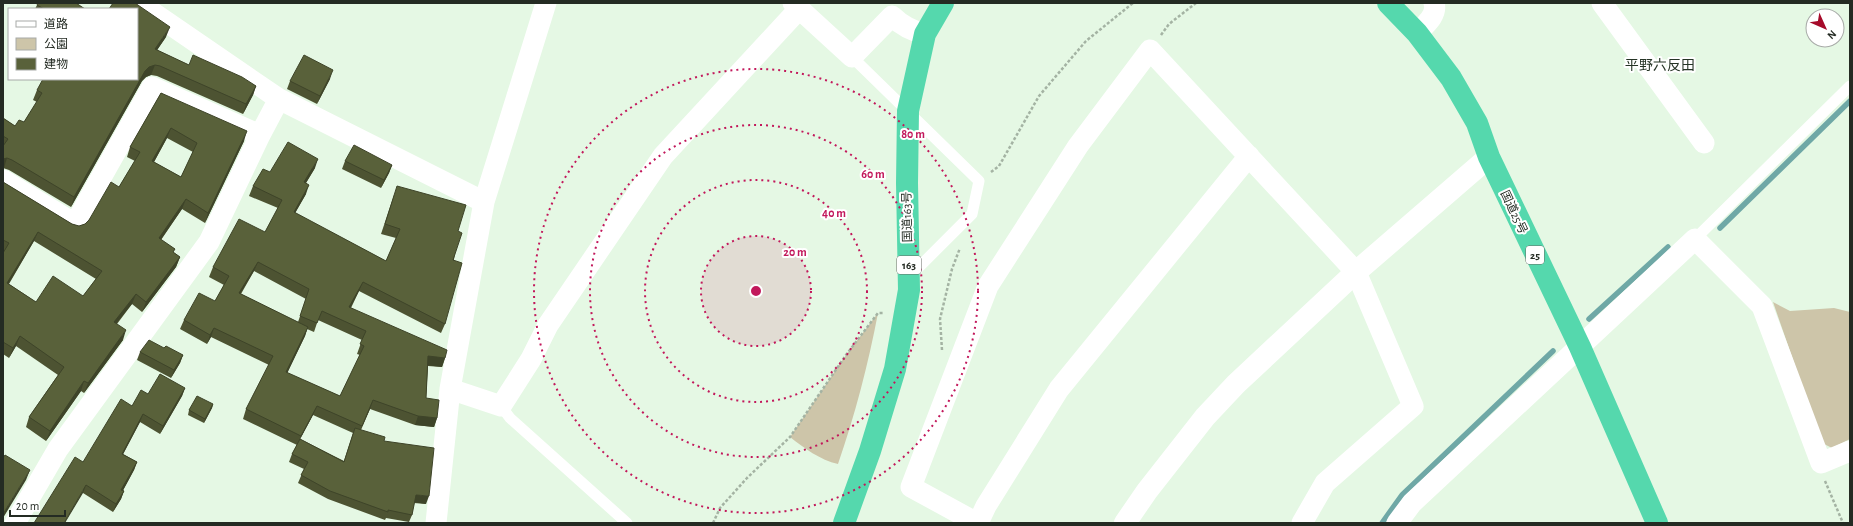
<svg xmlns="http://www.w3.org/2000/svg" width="1853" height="526" viewBox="0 0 1853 526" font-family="'Alegreya Sans','Noto Sans JP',sans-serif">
	<rect width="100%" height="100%" fill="#e5f8e4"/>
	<!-- green -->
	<path fill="#cdc5a9" d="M 1773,302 L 1790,311 L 1834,308 L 1850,312 L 1850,439 L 1832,448 L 1822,443 Z
		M 878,313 C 868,365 855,415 838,464 C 820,460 804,448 790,437 L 846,355 Z"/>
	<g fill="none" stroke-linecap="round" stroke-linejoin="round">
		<!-- stream -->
		<path stroke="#6fa8a6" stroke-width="5.5" d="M 1720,228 L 1850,101
			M 1589,319 L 1668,247
			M 1382,523 L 1402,495 L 1553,351"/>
		<!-- path -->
		<path stroke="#a4b3a3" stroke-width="2.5" stroke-dasharray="3 2" stroke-linecap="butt" d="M 1161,35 L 1169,24 L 1196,3
			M 991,172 L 999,166 L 1039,96 L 1086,41 L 1133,3
			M 942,350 L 940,319 L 952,269 L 960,248
			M 1825,481 L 1843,523
			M 713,523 L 720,508 L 747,478 L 790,437 L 846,355 L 878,313 L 884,313"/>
		<!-- lane -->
		<path stroke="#fff" stroke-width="11" d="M 852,57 L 979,181 L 972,214 L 909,277
			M 1695,239 L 1850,86
			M 501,406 L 510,418 L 627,523"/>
		<!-- street -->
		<path stroke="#fff" stroke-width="21" d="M 139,3 L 279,99 L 484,202
			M 793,3 L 852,57 L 892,16 C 902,26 912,31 925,34
			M 1602,3 L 1704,143
			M 1417,33 C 1425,25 1438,15 1434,3
			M 3,180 L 75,224 L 152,87 L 260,135
			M 450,389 L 501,406 L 531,359 L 548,325 L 663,156 L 799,9
			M 15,523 L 58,449 L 209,242 L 260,135 L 279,99
			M 436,523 L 450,389 L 484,202 L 546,3
			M 977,523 L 911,487 L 988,286 L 1078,146 L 1150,50 L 1356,272 L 1413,406 L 1325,483 L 1302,523
			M 978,523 L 986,506 L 1059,389 L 1249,156
			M 1397,523 L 1412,503 L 1695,239 L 1762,306 L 1821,463 L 1850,451"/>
		<!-- secondary -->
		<path stroke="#fff" stroke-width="22" d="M 1125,523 L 1147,491 L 1205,417 L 1236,384 L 1356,272 L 1489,157"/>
		<!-- highway -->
		<path stroke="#55d8ad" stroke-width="22" d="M 1388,3 L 1417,33 L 1451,78 L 1477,123 L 1489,157 L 1580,347 L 1657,523
			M 844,523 L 870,451 L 895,369 L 909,290 L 907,183 L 908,111 L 925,34 L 943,3"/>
	</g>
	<!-- wall -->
	<path fill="#4d5332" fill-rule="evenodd" d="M 77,4 L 85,9 L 35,9 L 37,5 Z
		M 166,37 L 157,50 L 189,65 L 256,86 L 253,95 L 243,114 L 157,76 L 151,75 L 146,77 L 142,81 L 71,207 L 9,170 L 3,168 L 3,118 L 15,126 L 24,122 L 37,102 L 33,100 L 37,90 Z
		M 330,79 L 317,104 L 287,89 L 290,81 Z
		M 161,93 L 244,141 L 205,223 L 182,209 L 161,240 L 175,249 L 173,252 L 180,257 L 176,267 L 142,312 L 132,304 L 117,324 L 123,340 L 84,393 L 81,391 L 46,441 L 26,427 L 29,417 L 58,375 L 16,346 L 9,358 L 3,354 L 3,182 L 72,224 L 79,226 L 85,224 L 119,187 L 135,161 L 127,157 L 130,147 ZM 167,138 L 193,152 L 181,177 L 154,162 ZM 34,241 L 96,279 L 83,296 L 36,302 L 9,284 Z
		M 345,161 L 392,165 L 389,173 L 381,188 L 342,169 Z
		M 315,168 L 306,183 L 306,194 L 295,213 L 386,261 L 396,238 L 381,234 L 394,195 L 458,231 L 445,324 L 441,333 L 359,291 L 351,308 L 445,358 L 442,367 L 428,366 L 426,398 L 437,418 L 434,427 L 415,425 L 370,409 L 361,430 L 384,441 L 426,504 L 414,503 L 412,515 L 409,522 L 386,518 L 385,520 L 328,499 L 298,483 L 304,469 L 289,462 L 292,454 L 297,445 L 243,419 L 246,409 L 269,365 L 211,337 L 207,344 L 180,329 L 184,320 L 215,301 L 224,285 L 209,277 L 213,267 L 265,232 L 278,208 L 249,196 L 253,186 L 270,172 ZM 254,271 L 306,299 L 298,322 L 241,294 ZM 318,320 L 362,340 L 357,354 L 360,355 L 340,396 L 287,373 L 305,336 L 307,329 L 314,332 ZM 313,415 L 353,433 L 344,461 L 300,439 Z
		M 164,348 L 183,355 L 180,363 L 171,378 L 137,360 L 140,352 Z
		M 185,388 L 182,396 L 160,434 L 140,422 L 123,454 L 137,462 L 134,470 L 123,490 L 124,491 L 121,499 L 113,512 L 83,493 L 83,462 L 132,406 L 148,394 Z
		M 213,404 L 212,408 L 204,423 L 188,415 L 189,410 Z"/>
	<!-- shaded-wall -->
	<path fill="#3e4429" d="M 170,27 L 166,37 L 151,59 L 155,49 Z
		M 155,65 L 151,75 L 146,77 L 142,81 L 71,207 L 74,197 L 145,71 L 149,67 Z
		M 333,70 L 330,79 L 317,104 L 320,96 Z
		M 256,86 L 253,95 L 243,114 L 246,104 Z
		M 171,128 L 167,138 L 149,171 L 152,161 Z
		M 247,131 L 244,141 L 205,223 L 208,213 Z
		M 7,158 L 4,168 L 3,168 L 3,159 Z
		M 318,159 L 315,168 L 301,191 L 304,182 Z
		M 392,165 L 389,173 L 381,188 L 384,180 Z
		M 309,185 L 306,194 L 290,222 L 294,212 Z
		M 186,199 L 182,209 L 155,248 L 159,238 Z
		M 38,232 L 34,241 L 3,293 L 7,283 Z
		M 180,257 L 176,267 L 142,312 L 146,302 Z
		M 258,262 L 254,271 L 235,302 L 239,293 Z
		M 363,282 L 359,291 L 346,316 L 349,307 Z
		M 136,294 L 132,304 L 110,331 L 114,322 Z
		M 308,327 L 305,336 L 283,382 L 286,372 Z
		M 214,328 L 211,337 L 207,344 L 210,335 Z
		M 126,330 L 123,340 L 84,393 L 88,383 Z
		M 20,336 L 16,346 L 9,358 L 13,348 Z
		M 183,355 L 180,363 L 171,378 L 174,370 Z
		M 428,356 L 445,358 L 442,367 L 425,365 Z
		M 84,381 L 81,391 L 46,441 L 50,431 Z
		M 185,388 L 182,396 L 160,434 L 163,426 Z
		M 373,400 L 370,409 L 358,435 L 362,426 Z
		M 213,404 L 212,408 L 204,423 L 205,419 Z
		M 317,406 L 313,415 L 297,445 L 301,436 Z
		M 143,414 L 140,422 L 119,462 L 122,454 Z
		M 418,416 L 437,418 L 434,427 L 415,425 Z
		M 137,462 L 134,470 L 119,498 L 121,490 Z
		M 30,470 L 26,480 L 3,518 L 3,514 Z
		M 86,485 L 83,493 L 65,523 L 64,523 Z
		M 124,491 L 121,499 L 113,512 L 116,504 Z
		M 416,495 L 429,496 L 426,504 L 413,502 Z"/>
	<!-- building -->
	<path fill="#59613a" stroke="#3e4429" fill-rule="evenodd" d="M 38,3 L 76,3 L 85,9 L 44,9 L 37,5 Z
		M 113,3 L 135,3 L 170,27 L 155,49 L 189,65 L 193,55 L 242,77 L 256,86 L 246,104 L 160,66 L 155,65 L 149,67 L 145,71 L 74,197 L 12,160 L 7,158 L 3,159 L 3,146 L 8,139 L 3,136 L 3,118 L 15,126 L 19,120 L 24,122 L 42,93 L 37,90 L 43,79 L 137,79 L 137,9 L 109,9 Z
		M 304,55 L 333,70 L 320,96 L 290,81 Z
		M 161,93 L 247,131 L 208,213 L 186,199 L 159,238 L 175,249 L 173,252 L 180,257 L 146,302 L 136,294 L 114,322 L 126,330 L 88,383 L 84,381 L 50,431 L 29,417 L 64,367 L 20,336 L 13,348 L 3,342 L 3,253 L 9,243 L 3,240 L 3,182 L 72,224 L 79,226 L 85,224 L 89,220 L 111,182 L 119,187 L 140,152 L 130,147 ZM 171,128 L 197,143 L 181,177 L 152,161 ZM 38,232 L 102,271 L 83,296 L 53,276 L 36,302 L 7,283 Z
		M 288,142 L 318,159 L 304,182 L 309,185 L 294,212 L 386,261 L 400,229 L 385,224 L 397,186 L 466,205 L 458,231 L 462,233 L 453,260 L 462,263 L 445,324 L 363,282 L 349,307 L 447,350 L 445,358 L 428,356 L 426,398 L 439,400 L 437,418 L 418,416 L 373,400 L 362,426 L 317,406 L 301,436 L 246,409 L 273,356 L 214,328 L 210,335 L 184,320 L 199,293 L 215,301 L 229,276 L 213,267 L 239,219 L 265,232 L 282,200 L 253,186 L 263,169 L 270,172 ZM 258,262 L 309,289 L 300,316 L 317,323 L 322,311 L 366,331 L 360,344 L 364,346 L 340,396 L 286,372 L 308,327 L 239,293 Z
		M 354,145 L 392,165 L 384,180 L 345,161 Z
		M 149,340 L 164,348 L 166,346 L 183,355 L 174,370 L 140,352 Z
		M 160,374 L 185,388 L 163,426 L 143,414 L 122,454 L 137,462 L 121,490 L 124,491 L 116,504 L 86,485 L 64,523 L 34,523 L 75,457 L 83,462 L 121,399 L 132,406 L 141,390 L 148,394 Z
		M 197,396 L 213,404 L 205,419 L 189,410 Z
		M 355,428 L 385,437 L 384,441 L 434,448 L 429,496 L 416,495 L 412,515 L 388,510 L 388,512 L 330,491 L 301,475 L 308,462 L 292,454 L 300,439 L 344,462 Z
		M 5,455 L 30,470 L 3,514 L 3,458 Z"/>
	<!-- distance rings -->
	<circle cx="756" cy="291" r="55" fill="#c2185b" fill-opacity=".12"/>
	<g fill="none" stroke="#c2185b" stroke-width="2" stroke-dasharray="2 4">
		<circle cx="756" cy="291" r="55"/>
		<circle cx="756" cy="291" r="111"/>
		<circle cx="756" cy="291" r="166"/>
		<circle cx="756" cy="291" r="222"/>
	</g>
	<g text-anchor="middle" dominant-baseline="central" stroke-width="4" stroke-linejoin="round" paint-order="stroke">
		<!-- shield labels -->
		<g fill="#fff" stroke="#666b65" stroke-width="1">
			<rect x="1526" y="246" width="18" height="18" rx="3"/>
			<rect x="897" y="256" width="24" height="18" rx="3"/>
		</g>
		<g font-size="11" font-weight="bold" fill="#242b23">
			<text x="1535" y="255">25</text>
			<text x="909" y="265">163</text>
		</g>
		<!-- street labels -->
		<g font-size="12" fill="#242b23" stroke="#fff">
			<text transform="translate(1514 212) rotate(65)">国道25号</text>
			<text transform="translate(907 217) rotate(-91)">国道163号</text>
		</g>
		<!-- quarter labels -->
		<g font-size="14" fill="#253425" stroke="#fff">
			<text x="1660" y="66">平野六反田</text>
		</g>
	</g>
	<circle cx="756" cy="291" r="6" fill="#c2185b" stroke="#fff" stroke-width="2"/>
	<g font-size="12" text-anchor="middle" font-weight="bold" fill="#c2185b" stroke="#fff" stroke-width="4" stroke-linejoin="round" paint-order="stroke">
		<text x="913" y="138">80 m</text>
		<text x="873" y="178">60 m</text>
		<text x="834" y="217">40 m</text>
		<text x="795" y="256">20 m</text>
	</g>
	<!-- border -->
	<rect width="1853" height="526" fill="none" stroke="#242b23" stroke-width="8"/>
	<!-- legend -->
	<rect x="8" y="8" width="130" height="72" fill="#ffffff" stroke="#a7aaa7"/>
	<rect x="16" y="21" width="20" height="6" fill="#ffffff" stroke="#a7aaa7"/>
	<text x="44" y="28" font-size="12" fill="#242b23">道路</text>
	<rect x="16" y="38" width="20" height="12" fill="#cdc5a9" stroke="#a7aaa7"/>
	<text x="44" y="48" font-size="12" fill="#242b23">公園</text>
	<rect x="16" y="58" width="20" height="12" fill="#59613a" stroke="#a7aaa7"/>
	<text x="44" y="68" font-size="12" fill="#242b23">建物</text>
	<!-- north arrow -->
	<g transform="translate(1825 28) rotate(135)"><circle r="19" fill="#ffffff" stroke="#a7aaa7"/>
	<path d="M0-3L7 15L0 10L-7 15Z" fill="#a60b2a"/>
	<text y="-6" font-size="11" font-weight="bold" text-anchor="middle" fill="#242b23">N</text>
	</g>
	<!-- scale -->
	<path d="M10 510v6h55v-6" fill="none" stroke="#242b23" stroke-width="2"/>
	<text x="16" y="510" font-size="12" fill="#242b23" stroke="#ffffff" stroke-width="3" paint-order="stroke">20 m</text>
</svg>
